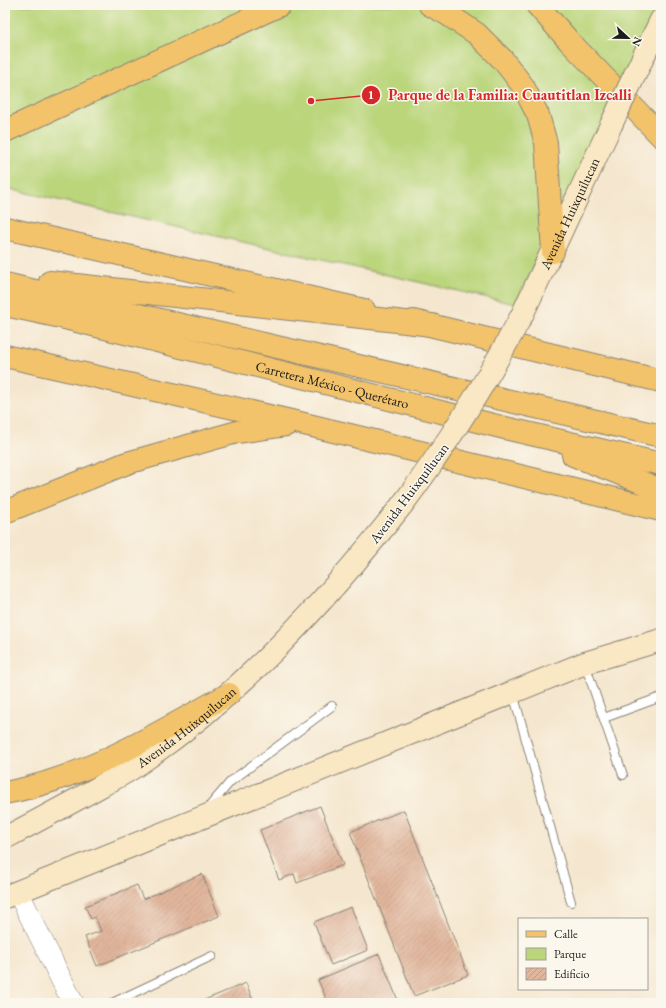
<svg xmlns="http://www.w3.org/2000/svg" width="666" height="1008" viewBox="0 0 666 1008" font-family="'EB Garamond',serif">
	<defs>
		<pattern id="building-hatch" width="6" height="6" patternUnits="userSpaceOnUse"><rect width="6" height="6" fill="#e1b69c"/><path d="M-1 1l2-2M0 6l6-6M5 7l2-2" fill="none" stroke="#c09c86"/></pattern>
	</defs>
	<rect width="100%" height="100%" fill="#fbf7ec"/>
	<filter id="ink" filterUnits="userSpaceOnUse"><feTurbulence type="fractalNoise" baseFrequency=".025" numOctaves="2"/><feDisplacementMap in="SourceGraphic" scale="8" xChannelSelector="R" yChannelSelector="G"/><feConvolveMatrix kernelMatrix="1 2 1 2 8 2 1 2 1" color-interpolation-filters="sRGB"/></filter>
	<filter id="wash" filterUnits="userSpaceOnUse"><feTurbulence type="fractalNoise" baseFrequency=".012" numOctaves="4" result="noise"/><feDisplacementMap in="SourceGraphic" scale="16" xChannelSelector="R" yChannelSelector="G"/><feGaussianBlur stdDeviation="0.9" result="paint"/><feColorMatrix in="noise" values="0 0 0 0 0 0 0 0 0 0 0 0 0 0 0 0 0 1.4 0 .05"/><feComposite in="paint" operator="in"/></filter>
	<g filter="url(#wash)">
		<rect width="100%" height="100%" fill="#f5e7cf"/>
		<!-- green -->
		<path fill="#bad57a" stroke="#6b784b" d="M 5,5 L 661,5 L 661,13 L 515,304 L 5,188 Z"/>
		<g id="blocks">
			<!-- building -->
			<path fill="url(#building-hatch)" d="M 320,806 L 343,865 L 297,883 L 294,874 L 279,880 L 260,830 Z
				M 404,810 L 468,975 L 414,996 L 350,832 Z
				M 202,874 L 219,916 L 97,966 L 85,937 L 101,931 L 95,917 L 91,919 L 85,906 L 137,885 L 143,899 Z
				M 351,907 L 368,950 L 331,965 L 314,922 Z
				M 379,954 L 399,1003 L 328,1003 L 318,980 Z
				M 246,983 L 254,1003 L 197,1003 Z"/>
		</g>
	</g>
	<g filter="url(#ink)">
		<use href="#blocks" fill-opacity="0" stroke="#888276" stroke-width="1"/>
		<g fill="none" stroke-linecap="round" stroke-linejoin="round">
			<!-- service casing -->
			<g stroke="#888276" stroke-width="10">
				<path id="service" d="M 585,664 L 623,775
					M 513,693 L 571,902
					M 604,718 L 661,697
					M 208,808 L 231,781 L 332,706
					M 112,1003 L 212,956"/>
			</g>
			<!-- tertiary casing -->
			<g stroke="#888276" stroke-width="22">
				<path id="tertiary" d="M 18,892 L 73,1003"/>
			</g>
			<!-- secondary casing -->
			<g stroke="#888276" stroke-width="24">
				<g id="secondary">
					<path d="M 647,49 L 661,20"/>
					<path id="s1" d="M 523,313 L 611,125"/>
					<path id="s2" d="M 5,838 C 37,821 69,804 101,786 C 113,779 126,773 137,765 C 241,695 325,602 402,505"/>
					<path d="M 5,897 L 585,663 L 661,640"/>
				</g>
			</g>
			<!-- primary casing -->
			<g stroke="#888276" stroke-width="24">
				<path id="primary" d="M 430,5 L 447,14 L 477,34 L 503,60 L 523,86 L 538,115 L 546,143 L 553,252
					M 537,5 L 569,41 L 661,136
					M 5,131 L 280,5
					M 5,228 L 364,310
					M 413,321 L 661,381
					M 5,356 L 300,423 L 661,510
					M 5,512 L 127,463 L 237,432 L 286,425
					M 5,793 C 86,778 158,733 229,694"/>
			</g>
			<!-- trunk casing -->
			<g stroke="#888276" stroke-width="24">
				<g id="trunk">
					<path d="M 50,282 L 432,325"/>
					<path d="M 5,284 L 661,436"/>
					<path id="s3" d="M 5,305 L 61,317 L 509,429 L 661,464"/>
					<path d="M 573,455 L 661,490"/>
				</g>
			</g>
			<!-- service -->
			<use href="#service" stroke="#fff" stroke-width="8"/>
			<!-- tertiary -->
			<use href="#tertiary" stroke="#fff" stroke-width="21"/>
			<!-- secondary -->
			<use href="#secondary" stroke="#fae7c3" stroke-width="22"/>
			<!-- primary -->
			<use href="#primary" stroke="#f2c36a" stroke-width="22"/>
			<!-- trunk -->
			<use href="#trunk" stroke="#f2c36a" stroke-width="22"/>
			<!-- secondary-bridge casing -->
			<g stroke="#888276" stroke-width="24" stroke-linecap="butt">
				<path id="secondary-bridge" d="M 611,125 L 647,49
					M 402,505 C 448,444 487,381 523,313"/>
			</g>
			<!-- secondary-bridge -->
			<use href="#secondary-bridge" stroke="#fae7c3" stroke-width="22"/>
		</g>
	</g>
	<g text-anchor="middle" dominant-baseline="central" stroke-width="3" stroke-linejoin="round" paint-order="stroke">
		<!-- street labels -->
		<g font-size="14" fill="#1c1c1c" stroke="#fbf7ec">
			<text stroke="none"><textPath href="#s1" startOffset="110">Avenida Huixquilucan</textPath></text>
			<text stroke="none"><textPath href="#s3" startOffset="337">Carretera México - Querétaro</textPath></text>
			<text transform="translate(409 493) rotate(-53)">Avenida Huixquilucan</text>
			<text stroke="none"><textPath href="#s2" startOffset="213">Avenida Huixquilucan</textPath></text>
		</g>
	</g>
	<!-- callouts -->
	<path fill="none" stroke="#d62828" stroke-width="1.5" d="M311 101L371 95"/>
	<g fill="#d62828" stroke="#fbf7ec" stroke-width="1.5">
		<circle cx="311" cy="101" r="4"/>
		<circle cx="371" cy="95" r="10"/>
	</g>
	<g font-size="12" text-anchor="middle" font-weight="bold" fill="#fff">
		<text x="371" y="99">1</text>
	</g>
	<g font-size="15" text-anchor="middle" font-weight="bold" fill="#d62828" stroke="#fbf7ec" stroke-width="3" stroke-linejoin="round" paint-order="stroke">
		<text x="510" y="100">Parque de la Familia: Cuautitlan Izcalli</text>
	</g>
	<!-- margin -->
	<rect width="666" height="1008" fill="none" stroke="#fbf7ec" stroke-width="20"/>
	<!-- legend -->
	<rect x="518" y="918" width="130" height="72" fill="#fbf7ec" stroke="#a29f99"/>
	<rect x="526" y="931" width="20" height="6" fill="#f2c36a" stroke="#a29f99"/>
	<text x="554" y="938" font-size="12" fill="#1c1c1c">Calle</text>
	<rect x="526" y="948" width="20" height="12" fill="#bad57a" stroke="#a29f99"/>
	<text x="554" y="958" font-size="12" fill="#1c1c1c">Parque</text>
	<rect x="526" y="968" width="20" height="12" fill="url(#building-hatch)" stroke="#a29f99"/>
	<text x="554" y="978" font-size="12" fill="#1c1c1c">Edificio</text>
	<!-- north arrow -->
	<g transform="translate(628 38) rotate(112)" stroke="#fbf7ec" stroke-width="3" paint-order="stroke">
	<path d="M0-3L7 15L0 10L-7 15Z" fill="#1c1c1c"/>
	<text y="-6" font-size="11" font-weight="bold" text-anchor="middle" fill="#1c1c1c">N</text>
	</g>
</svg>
